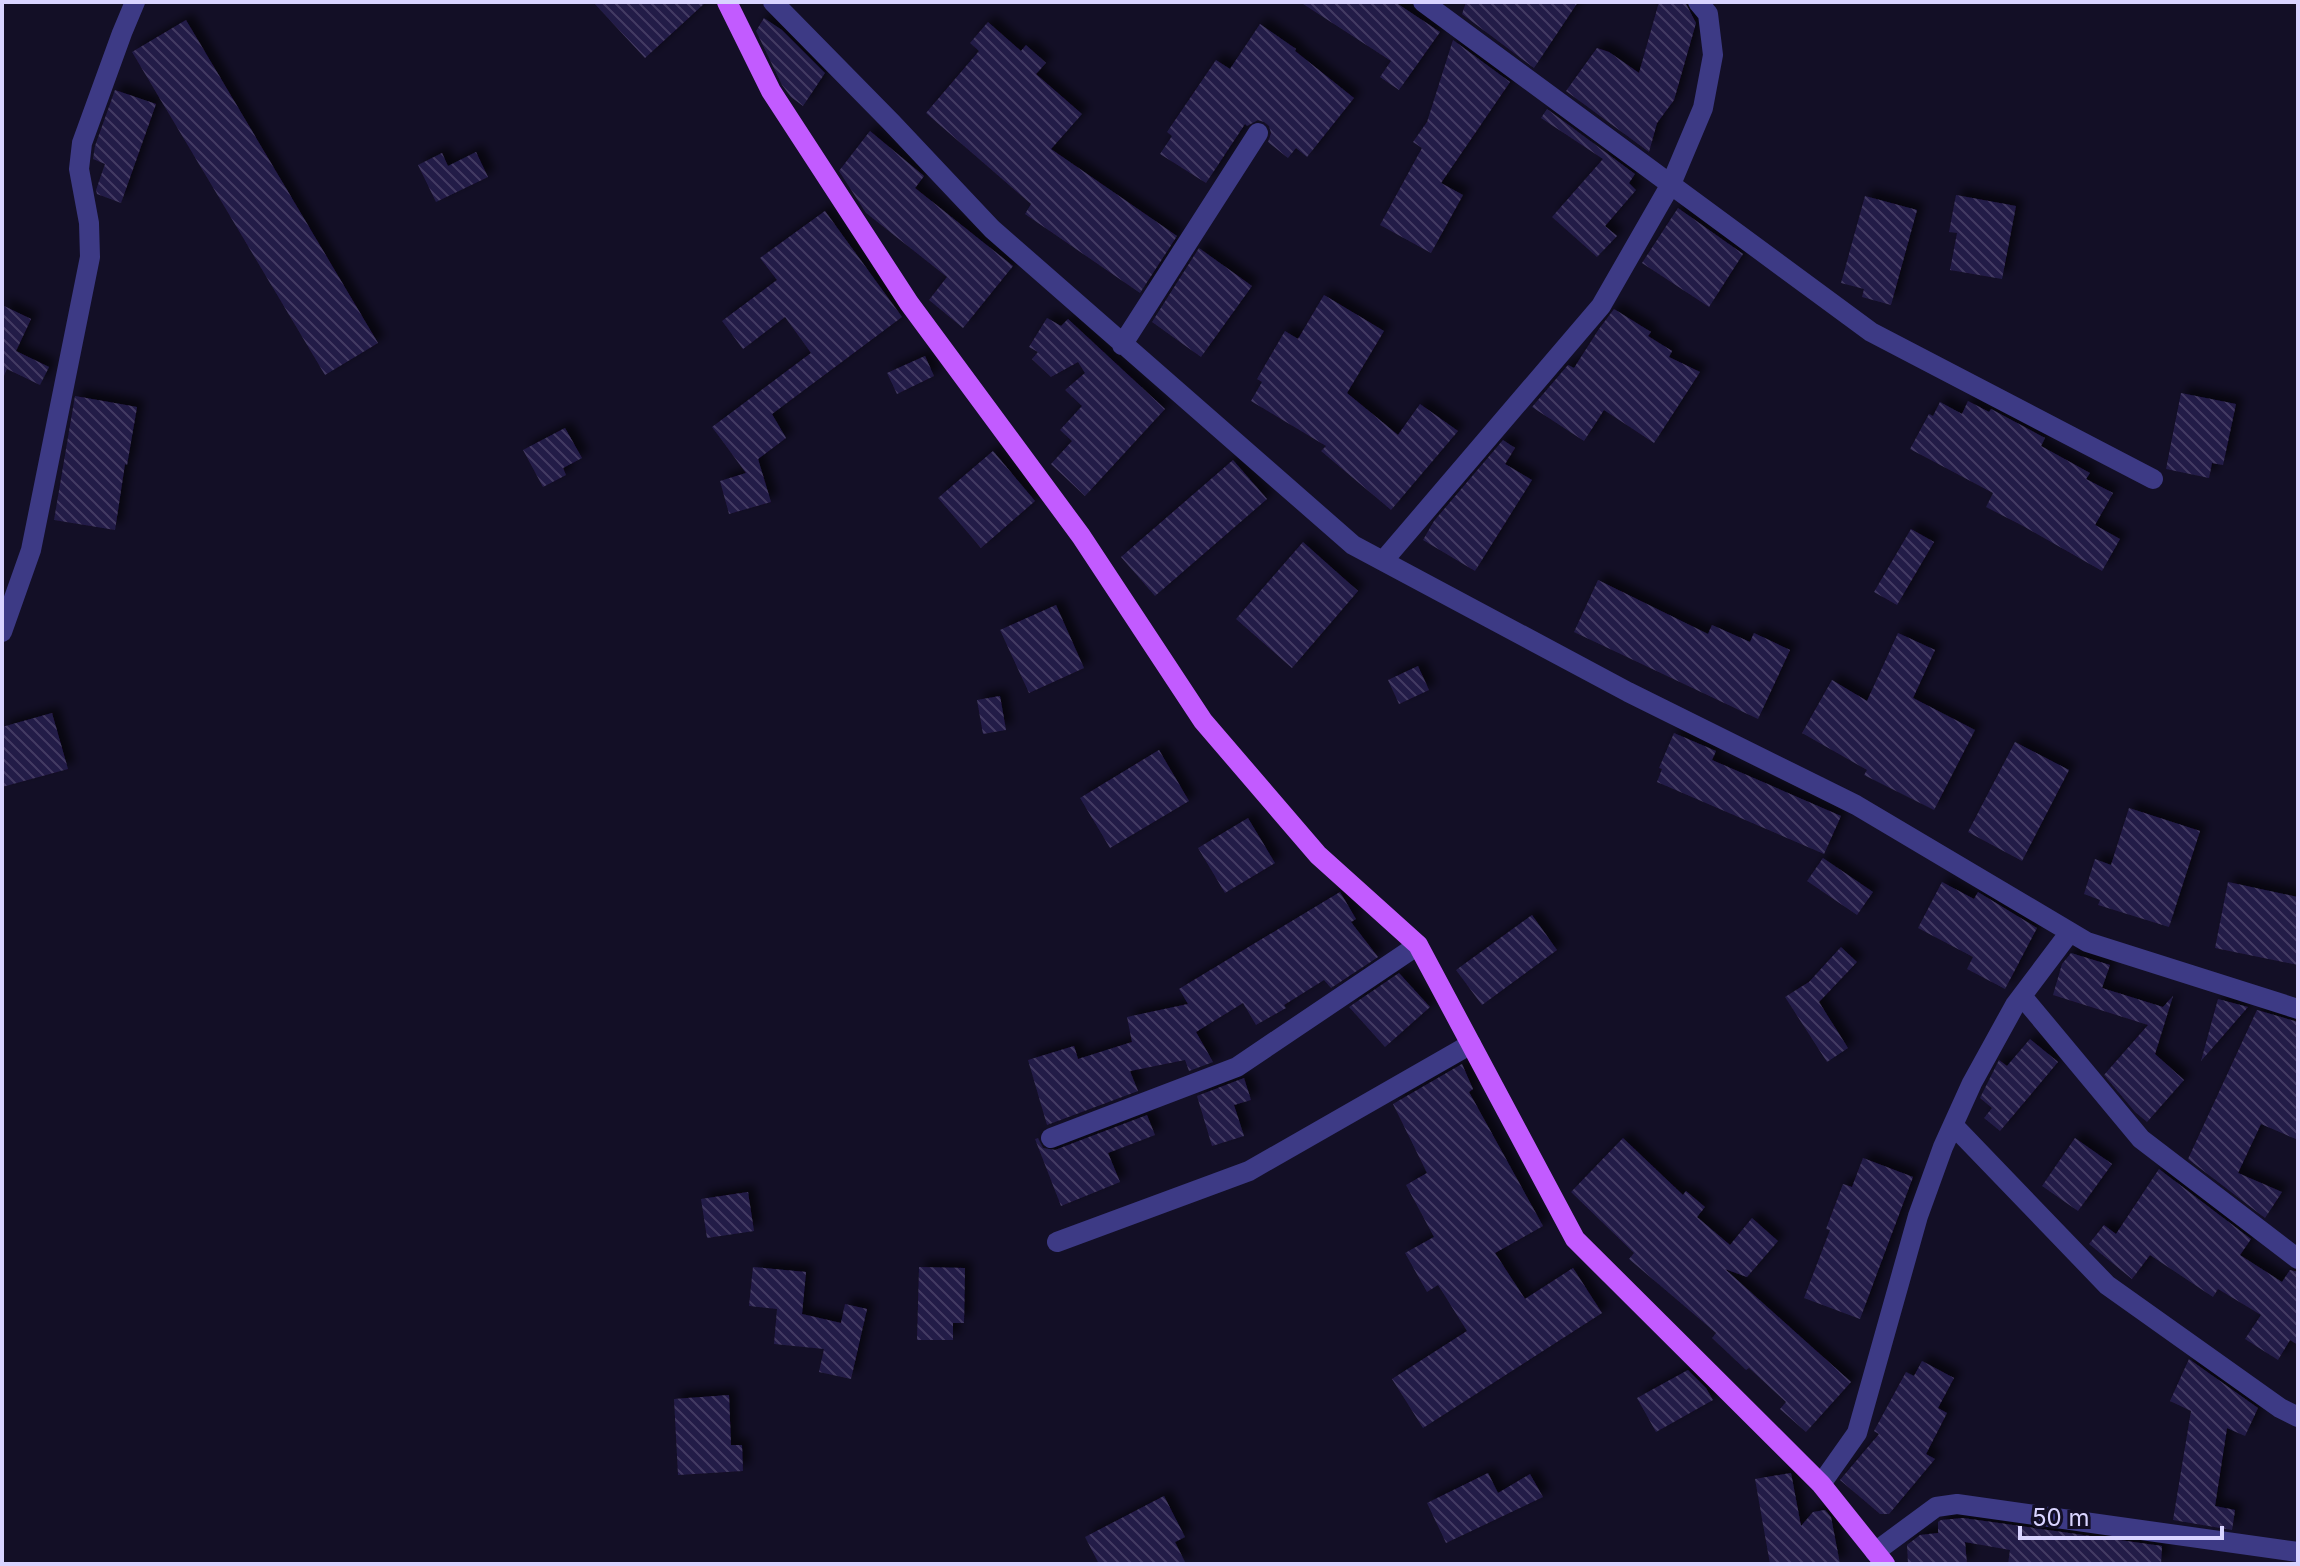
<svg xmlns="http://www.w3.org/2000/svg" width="2300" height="1566" viewBox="0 0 2300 1566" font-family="Inter,sans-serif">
	<defs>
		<pattern id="building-back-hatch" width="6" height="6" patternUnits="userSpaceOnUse" patternTransform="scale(2)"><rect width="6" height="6" fill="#241b47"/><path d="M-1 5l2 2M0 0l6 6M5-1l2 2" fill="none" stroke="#433b63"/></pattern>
		<filter id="shadow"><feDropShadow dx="7" dy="-7" stdDeviation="4" flood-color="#0009"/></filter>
	</defs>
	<rect width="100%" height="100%" fill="#130f26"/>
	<!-- building -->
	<path fill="url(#building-back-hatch)" filter="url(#shadow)" d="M 593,2 L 706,2 L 645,58 Z
		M 1300,2 L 1395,2 L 1440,32 L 1399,90 L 1380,77 L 1391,61 Z
		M 1466,2 L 1578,2 L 1534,68 L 1462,14 Z
		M 1659,2 L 1685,2 L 1696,23 L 1674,100 L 1657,123 L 1649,152 L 1566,91 L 1597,48 L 1609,52 L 1639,73 Z
		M 764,18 L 782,30 L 825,73 L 803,106 L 791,97 L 782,85 L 756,31 Z
		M 186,20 L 378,343 L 325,375 L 132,52 Z
		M 988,22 L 1021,51 L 1026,45 L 1046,63 L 1036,74 L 1082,114 L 1051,149 L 1177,236 L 1140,293 L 1025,214 L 1031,204 L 926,113 L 979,51 L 970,43 Z
		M 1260,24 L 1296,49 L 1295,51 L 1354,98 L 1307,157 L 1296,148 L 1288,158 L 1268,142 L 1271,133 L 1269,126 L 1264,122 L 1258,120 L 1247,126 L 1245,124 L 1206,183 L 1160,154 L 1172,136 L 1167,132 L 1216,60 L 1230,69 Z
		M 1453,40 L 1510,82 L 1441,183 L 1463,195 L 1431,253 L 1380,225 L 1422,148 L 1413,142 L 1427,122 Z
		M 115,90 L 156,104 L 121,203 L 97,194 L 96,190 L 105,164 L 93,159 L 95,146 Z
		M 1547,109 L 1635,174 L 1629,183 L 1636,190 L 1605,226 L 1617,236 L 1597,257 L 1552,217 L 1603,159 L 1541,118 Z
		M 870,131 L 924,176 L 915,188 L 1013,266 L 963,328 L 929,300 L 947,277 L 866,213 L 839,171 Z
		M 476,152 L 488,177 L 436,202 L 418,165 L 442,153 L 448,166 Z
		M 1956,195 L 2016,206 L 2002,279 L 1950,270 L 1957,233 L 1949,232 Z
		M 1865,196 L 1917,210 L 1891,305 L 1862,297 L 1864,289 L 1841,283 Z
		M 1678,208 L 1743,254 L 1709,307 L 1642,263 Z
		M 825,211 L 902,317 L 772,414 L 786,438 L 758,459 L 771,502 L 729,514 L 720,481 L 746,473 L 712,427 L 811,353 L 785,317 L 743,349 L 722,321 L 777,280 L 760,258 Z
		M 1199,248 L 1252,286 L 1201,357 L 1152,322 Z
		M 1324,295 L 1384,331 L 1347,393 L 1398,435 L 1420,404 L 1458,431 L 1391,510 L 1321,451 L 1326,446 L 1251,401 L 1262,382 L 1257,379 L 1285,331 L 1298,339 Z
		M 2,305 L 31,319 L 16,351 L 49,367 L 40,385 L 7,369 L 2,380 Z
		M 1614,309 L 1651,332 L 1648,336 L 1672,351 L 1669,357 L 1700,372 L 1654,443 L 1604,410 L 1584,441 L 1532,407 L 1568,365 L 1574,368 L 1599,329 Z
		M 1047,318 L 1061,326 L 1068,319 L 1165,409 L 1085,496 L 1051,464 L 1072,441 L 1060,430 L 1082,406 L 1065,390 L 1085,373 L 1078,362 L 1051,377 L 1032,359 L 1038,352 L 1029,347 Z
		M 925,356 L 934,376 L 897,394 L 887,373 Z
		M 2181,393 L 2236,404 L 2223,465 L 2212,463 L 2209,478 L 2166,469 Z
		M 75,396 L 137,407 L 127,465 L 125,464 L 115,530 L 54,520 Z
		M 1968,401 L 1989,412 L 1991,409 L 2045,438 L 2041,446 L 2090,473 L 2086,479 L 2113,493 L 2095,525 L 2120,539 L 2102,571 L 2023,526 L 1986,507 L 1993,493 L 1910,449 L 1929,414 L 1933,416 L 1940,402 L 1962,414 Z
		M 565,428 L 582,458 L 563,468 L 566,475 L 543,487 L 523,450 Z
		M 1503,440 L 1515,448 L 1505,464 L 1532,480 L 1475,571 L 1423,540 L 1434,521 Z
		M 993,451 L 1035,501 L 981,548 L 938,498 Z
		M 1233,460 L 1267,499 L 1155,596 L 1121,557 Z
		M 1911,529 L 1934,542 L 1897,605 L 1874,592 Z
		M 1303,542 L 1358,591 L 1292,668 L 1236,619 Z
		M 1598,580 L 1708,634 L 1712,625 L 1750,642 L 1754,633 L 1790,650 L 1758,719 L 1574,632 Z
		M 1056,605 L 1084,668 L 1029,693 L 1000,630 Z
		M 1898,633 L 1935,650 L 1913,698 L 1975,730 L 1934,810 L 1864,775 L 1867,770 L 1802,733 L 1832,680 L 1867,701 Z
		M 1418,666 L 1429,690 L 1399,704 L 1388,680 Z
		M 1000,696 L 1006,730 L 983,734 L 977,700 Z
		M 52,713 L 68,769 L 2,787 L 2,727 Z
		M 1674,733 L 1716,751 L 1712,760 L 1841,816 L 1824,854 L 1657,782 L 1662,769 L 1659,768 Z
		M 2015,742 L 2069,770 L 2022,861 L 1968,832 Z
		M 1159,750 L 1189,801 L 1110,848 L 1080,798 Z
		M 2129,808 L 2200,831 L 2169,927 L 2098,905 L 2100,900 L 2084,894 L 2095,859 L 2111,865 Z
		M 1248,818 L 1275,863 L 1225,893 L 1198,848 Z
		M 1823,858 L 1873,892 L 1857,915 L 1807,881 Z
		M 1942,882 L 1974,899 L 1978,892 L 2037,928 L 2005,989 L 1967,969 L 1973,957 L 1918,928 Z
		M 2228,882 L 2298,897 L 2298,965 L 2215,948 Z
		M 1340,892 L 1356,919 L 1351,922 L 1378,957 L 1331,988 L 1324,980 L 1284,1005 L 1286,1008 L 1256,1025 L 1243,1003 L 1196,1032 L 1213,1062 L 1189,1071 L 1185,1060 L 1130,1071 L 1138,1091 L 1047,1125 L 1028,1060 L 1074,1046 L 1078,1059 L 1132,1042 L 1127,1017 L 1188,1004 L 1179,989 Z
		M 1532,915 L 1557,950 L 1482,1005 L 1456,970 Z
		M 1841,947 L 1857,962 L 1819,1002 L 1848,1048 L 1827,1062 L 1785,997 L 1809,982 Z
		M 2071,953 L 2110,965 L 2102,988 L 2163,1007 L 2173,996 L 2155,1054 L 2184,1080 L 2147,1122 L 2135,1112 L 2104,1075 L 2148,1025 L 2053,995 L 2062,964 Z
		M 1399,973 L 1430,1007 L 1385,1047 L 1349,1007 Z
		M 2218,999 L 2248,1007 L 2201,1061 Z
		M 2257,1010 L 2298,1022 L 2298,1140 L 2261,1124 L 2238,1173 L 2282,1192 L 2265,1218 L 2188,1159 Z
		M 2030,1039 L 2058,1062 L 2000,1131 L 1984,1118 L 1992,1108 L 1980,1098 L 1999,1060 L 2007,1066 Z
		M 1462,1064 L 1473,1089 L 1469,1092 L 1543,1226 L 1495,1253 L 1525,1299 L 1573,1268 L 1602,1313 L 1423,1428 L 1392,1379 L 1467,1331 L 1438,1285 L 1427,1292 L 1405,1253 L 1434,1237 L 1406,1185 L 1427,1173 L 1393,1104 Z
		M 1244,1078 L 1251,1100 L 1234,1105 L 1244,1136 L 1212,1146 L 1197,1096 Z
		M 1147,1115 L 1155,1135 L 1108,1153 L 1120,1182 L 1061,1206 L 1035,1139 L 1038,1138 L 1043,1148 L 1055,1150 Z
		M 1623,1138 L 1683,1195 L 1686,1191 L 1705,1207 L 1697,1217 L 1730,1245 L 1752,1218 L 1778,1241 L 1747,1277 L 1725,1269 L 1851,1382 L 1806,1432 L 1780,1409 L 1786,1402 L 1749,1368 L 1746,1370 L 1712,1338 L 1716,1333 L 1629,1259 L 1634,1253 L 1571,1192 Z
		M 2075,1138 L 2112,1164 L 2078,1211 L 2042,1186 Z
		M 1863,1158 L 1913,1177 L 1860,1319 L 1804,1298 L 1830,1230 L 1826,1229 L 1843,1184 L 1852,1187 Z
		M 2159,1169 L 2251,1239 L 2240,1255 L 2282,1282 L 2290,1270 L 2298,1272 L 2298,1345 L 2290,1340 L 2278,1360 L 2245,1339 L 2261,1315 L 2218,1289 L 2213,1297 L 2150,1255 L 2132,1279 L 2089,1244 L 2104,1225 L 2116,1234 Z
		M 748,1192 L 754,1231 L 707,1238 L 701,1199 Z
		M 753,1267 L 806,1272 L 802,1314 L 841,1323 L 845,1304 L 867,1309 L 851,1379 L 819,1372 L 824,1349 L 774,1344 L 777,1309 L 749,1306 Z
		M 919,1267 L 965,1268 L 964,1323 L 953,1323 L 953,1340 L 917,1340 Z
		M 2189,1359 L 2258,1408 L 2245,1436 L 2227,1428 L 2215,1506 L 2235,1510 L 2232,1530 L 2173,1520 L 2191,1411 L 2170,1401 Z
		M 1922,1361 L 1954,1378 L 1938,1408 L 1947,1413 L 1926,1454 L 1935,1459 L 1889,1514 L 1880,1514 L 1840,1480 L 1879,1434 L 1874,1431 L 1906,1372 L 1914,1376 Z
		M 1688,1370 L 1706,1388 L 1713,1400 L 1656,1432 L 1637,1398 Z
		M 729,1395 L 731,1445 L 742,1445 L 743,1471 L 678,1475 L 674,1399 Z
		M 1488,1473 L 1498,1493 L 1530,1474 L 1543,1497 L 1446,1543 L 1427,1503 Z
		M 1791,1473 L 1801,1526 L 1813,1512 L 1825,1510 L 1831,1517 L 1840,1564 L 1770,1564 L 1755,1479 Z
		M 1164,1496 L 1185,1537 L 1175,1542 L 1186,1564 L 1099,1564 L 1085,1537 Z
		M 1963,1518 L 2162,1546 L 2161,1564 L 2008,1564 L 2010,1550 L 1965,1542 L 1967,1564 L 1908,1564 L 1907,1545 L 1920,1535 L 1938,1533 L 1938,1522 L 1941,1520 Z"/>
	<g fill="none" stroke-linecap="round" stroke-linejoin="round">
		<!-- minor -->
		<path stroke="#3d3a85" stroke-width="20" d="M 773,2 L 891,122 L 992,229 L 1353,545 L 1628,692 L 1856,805 L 2087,942 L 2298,1009
			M 1423,2 L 1871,332 L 2153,479
			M 1122,345 L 1258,133
			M 1383,561 L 1601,306 L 1671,184 L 1703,108 L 1713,55 L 1708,14 L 1698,2
			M 2,632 L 31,550 L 90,257 L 89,223 L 79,169 L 82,143 L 122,33 L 135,2
			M 2022,996 L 2141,1139 L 2298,1259
			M 1953,1125 L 2107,1285 L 2280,1408 L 2298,1417
			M 1051,1138 L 1237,1067 L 1418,945
			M 1057,1242 L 1249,1171 L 1471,1044
			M 1821,1484 L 1857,1433 L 1918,1216 L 1943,1147 L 1972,1083 L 2015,1005 L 2070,932
			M 1875,1552 L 1936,1507 L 1957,1504 L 2298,1552"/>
		<!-- major -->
		<path stroke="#c25bff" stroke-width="20" d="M 727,2 L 771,91 L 909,303 L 1081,536 L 1203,721 L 1318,855 L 1418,945 L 1575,1239 L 1821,1484 L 1885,1564"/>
	</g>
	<!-- border -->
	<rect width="2300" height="1566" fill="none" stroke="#d9d4ff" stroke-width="8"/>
	<!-- scale -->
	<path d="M2020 1526v12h202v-12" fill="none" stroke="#d9d4ff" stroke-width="4"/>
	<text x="2032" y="1526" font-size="24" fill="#d9d4ff" stroke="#130f26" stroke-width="6" paint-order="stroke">50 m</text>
</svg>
